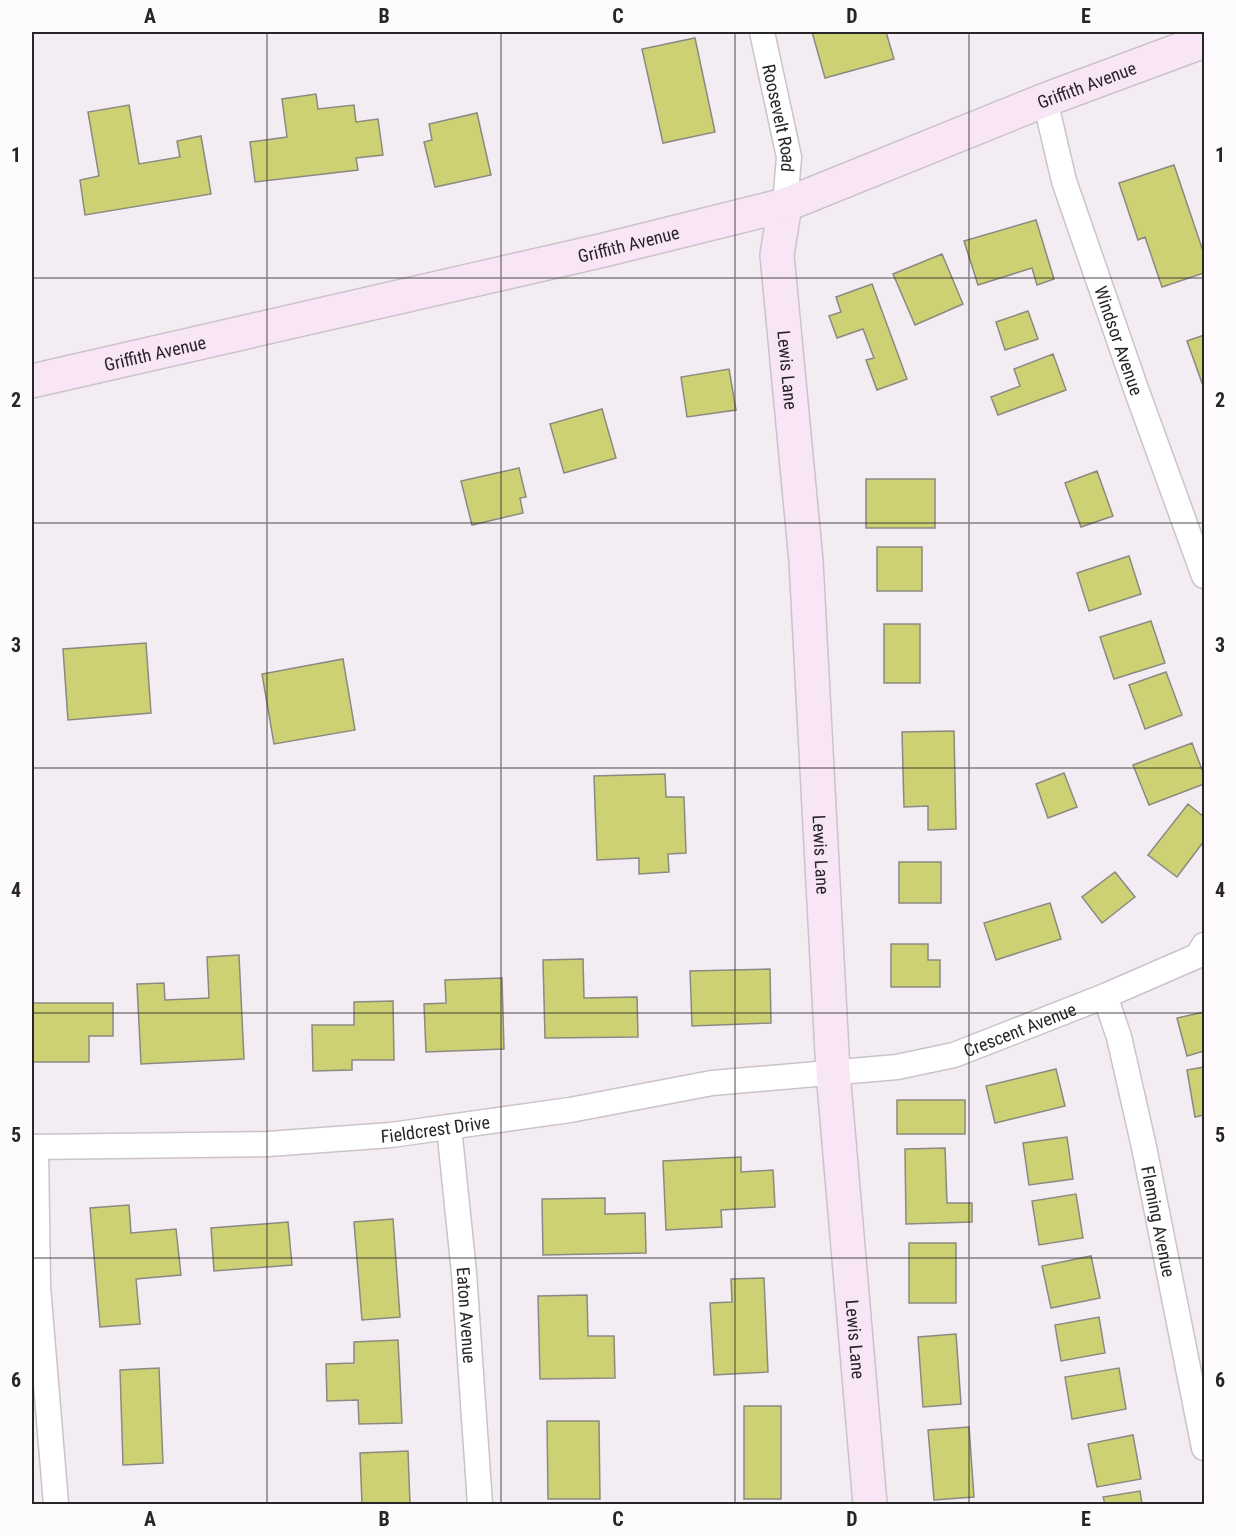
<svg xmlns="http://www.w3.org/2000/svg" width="1236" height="1536" viewBox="0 0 1236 1536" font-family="'Roboto Condensed',sans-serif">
	<rect width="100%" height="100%" fill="#f4ecf3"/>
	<!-- building -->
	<path fill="#ced074" stroke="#8a8a82" stroke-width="1.5" d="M 812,32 L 886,32 L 894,59 L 825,78 Z
		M 695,38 L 715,132 L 663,143 L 642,49 Z
		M 316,94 L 318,109 L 354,105 L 356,122 L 378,119 L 383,155 L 356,158 L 358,170 L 255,182 L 250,142 L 287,137 L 282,99 Z
		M 129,105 L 139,164 L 180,157 L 177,141 L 201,136 L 211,194 L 85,215 L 80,180 L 99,176 L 88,112 Z
		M 477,113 L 491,175 L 435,187 L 424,142 L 432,140 L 429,124 Z
		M 1174,165 L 1204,254 L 1204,273 L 1162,287 L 1145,237 L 1138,240 L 1119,183 Z
		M 1036,220 L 1054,279 L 1037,285 L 1032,268 L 978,285 L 964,241 Z
		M 942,254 L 963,304 L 915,325 L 893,274 Z
		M 872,284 L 907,379 L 877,390 L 866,360 L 874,358 L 863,329 L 837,338 L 829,316 L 841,312 L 836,297 Z
		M 1028,311 L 1038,339 L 1005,350 L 996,322 Z
		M 1204,335 L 1204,383 L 1202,383 L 1187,341 Z
		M 1053,354 L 1066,390 L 998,415 L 991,397 L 1020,386 L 1014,369 Z
		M 729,369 L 736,410 L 687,417 L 681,377 Z
		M 602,409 L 616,458 L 564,473 L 550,424 Z
		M 519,468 L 526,497 L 520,498 L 523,513 L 472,525 L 461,481 Z
		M 1097,471 L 1113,516 L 1081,527 L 1065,483 Z
		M 866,479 L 935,479 L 935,528 L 866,528 Z
		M 877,547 L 922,547 L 922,591 L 877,591 Z
		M 1129,556 L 1141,594 L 1089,611 L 1077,573 Z
		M 1151,621 L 1165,663 L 1114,679 L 1100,637 Z
		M 884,624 L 920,624 L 920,683 L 884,683 Z
		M 146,643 L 151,713 L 68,720 L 63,649 Z
		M 343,659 L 355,730 L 274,744 L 262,674 Z
		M 1166,672 L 1182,715 L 1145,729 L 1129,685 Z
		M 954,731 L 956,829 L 928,830 L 928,806 L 904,807 L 902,732 Z
		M 1192,743 L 1204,775 L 1204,784 L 1149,805 L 1133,765 Z
		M 1064,773 L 1077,807 L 1048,818 L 1036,784 Z
		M 665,774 L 666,797 L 684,797 L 686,853 L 668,854 L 669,872 L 639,874 L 639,858 L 597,860 L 594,776 Z
		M 1188,804 L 1204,817 L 1204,841 L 1177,877 L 1148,855 Z
		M 899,862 L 941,862 L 941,903 L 899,903 Z
		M 1115,872 L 1135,897 L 1102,923 L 1082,897 Z
		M 1050,903 L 1061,939 L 996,960 L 984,923 Z
		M 891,944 L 928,944 L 928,960 L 940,960 L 940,987 L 891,987 Z
		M 239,955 L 244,1059 L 141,1064 L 137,984 L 164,983 L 165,1000 L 209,998 L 207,957 Z
		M 583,959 L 584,998 L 637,997 L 638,1037 L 545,1038 L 543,960 Z
		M 770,969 L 771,1023 L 692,1026 L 690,971 Z
		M 502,978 L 504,1049 L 426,1052 L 424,1004 L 446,1003 L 445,980 Z
		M 393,1001 L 394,1060 L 352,1060 L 352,1070 L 313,1071 L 312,1025 L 354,1025 L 354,1002 Z
		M 32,1003 L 113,1003 L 113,1036 L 89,1036 L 89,1062 L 32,1062 Z
		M 1204,1012 L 1204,1051 L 1187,1056 L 1177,1018 Z
		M 1204,1067 L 1204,1115 L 1195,1117 L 1187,1070 Z
		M 1056,1069 L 1065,1106 L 995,1123 L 986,1086 Z
		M 897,1100 L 965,1100 L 965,1134 L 897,1134 Z
		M 1067,1137 L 1073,1179 L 1029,1185 L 1023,1143 Z
		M 945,1148 L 947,1203 L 972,1203 L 972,1222 L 906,1224 L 905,1149 Z
		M 741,1157 L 741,1172 L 773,1170 L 775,1207 L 721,1210 L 722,1227 L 666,1230 L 663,1161 Z
		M 1076,1194 L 1083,1238 L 1039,1245 L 1032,1201 Z
		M 605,1198 L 605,1214 L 645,1213 L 646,1253 L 543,1255 L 542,1199 Z
		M 129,1205 L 131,1233 L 176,1229 L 181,1275 L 136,1279 L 140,1324 L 100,1327 L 90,1208 Z
		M 393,1219 L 400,1317 L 362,1320 L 354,1222 Z
		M 288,1222 L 292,1265 L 214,1271 L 211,1228 Z
		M 909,1243 L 956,1243 L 956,1303 L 909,1303 Z
		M 1091,1256 L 1100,1298 L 1051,1308 L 1042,1266 Z
		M 764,1278 L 768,1372 L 714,1375 L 710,1303 L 732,1302 L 731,1279 Z
		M 587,1295 L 588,1336 L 614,1336 L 615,1378 L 540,1379 L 538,1296 Z
		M 1099,1317 L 1105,1353 L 1061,1361 L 1055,1325 Z
		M 956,1334 L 961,1404 L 923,1407 L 918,1337 Z
		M 398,1340 L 402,1423 L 359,1424 L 358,1400 L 327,1401 L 326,1364 L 354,1363 L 354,1342 Z
		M 159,1368 L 163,1463 L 123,1465 L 120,1370 Z
		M 1119,1368 L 1126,1409 L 1072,1419 L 1065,1377 Z
		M 744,1406 L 781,1406 L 781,1499 L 744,1499 Z
		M 547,1421 L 599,1421 L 600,1499 L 548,1499 Z
		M 969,1427 L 974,1497 L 934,1500 L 928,1430 Z
		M 1133,1435 L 1141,1479 L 1097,1487 L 1088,1444 Z
		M 408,1451 L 410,1504 L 362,1504 L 360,1453 Z
		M 1140,1491 L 1142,1504 L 1105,1504 L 1103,1497 Z"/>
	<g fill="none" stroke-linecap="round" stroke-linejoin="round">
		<!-- street casing -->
		<g stroke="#cbc3ca" stroke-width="27">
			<g id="street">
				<path id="s1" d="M 762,32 L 789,157 L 785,205"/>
				<path id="s2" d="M 1045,100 L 1064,181 L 1136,389 L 1204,576"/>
				<path id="s3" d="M 1105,996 L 1119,1037 L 1144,1147 L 1204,1448"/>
				<path id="s4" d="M 449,1127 L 464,1273 L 480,1504"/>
				<path id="s5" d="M 32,1147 L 268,1144 L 391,1135 L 570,1110 L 712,1083 L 897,1067 L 954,1055 L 1105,996 L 1197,956 L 1204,945"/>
				<path d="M 36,1147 L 38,1287 L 56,1504"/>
			</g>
		</g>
		<!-- secondary casing -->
		<g stroke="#cbc3ca" stroke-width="36">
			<g id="secondary">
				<path id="s6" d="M 785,205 L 777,255 L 806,561 L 833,1072 L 870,1504"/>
				<path id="s7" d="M 32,381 L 604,250 L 785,205 L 1045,100 L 1204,41"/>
			</g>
		</g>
		<!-- street -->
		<use href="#street" stroke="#fff" stroke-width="24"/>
		<!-- secondary -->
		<use href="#secondary" stroke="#f8e5f6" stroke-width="33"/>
	</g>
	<!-- grid -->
	<path fill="none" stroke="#282527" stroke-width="1.5" stroke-opacity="0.55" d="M 267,32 L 267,1504M 501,32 L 501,1504M 735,32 L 735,1504M 969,32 L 969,1504M 32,278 L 1204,278M 32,523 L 1204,523M 32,768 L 1204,768M 32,1013 L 1204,1013M 32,1258 L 1204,1258"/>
	<g text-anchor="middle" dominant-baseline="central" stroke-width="4.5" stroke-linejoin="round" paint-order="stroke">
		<!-- street labels -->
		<g font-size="18" fill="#282527" stroke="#fefbfe">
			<text stroke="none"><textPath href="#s7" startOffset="1098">Griffith Avenue</textPath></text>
			<text stroke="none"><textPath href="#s1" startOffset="88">Roosevelt Road</textPath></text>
			<text stroke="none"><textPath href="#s7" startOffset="612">Griffith Avenue</textPath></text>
			<text stroke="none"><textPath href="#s2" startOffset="252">Windsor Avenue</textPath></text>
			<text stroke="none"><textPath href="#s7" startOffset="126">Griffith Avenue</textPath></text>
			<text stroke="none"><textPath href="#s6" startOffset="166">Lewis Lane</textPath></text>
			<text stroke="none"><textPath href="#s6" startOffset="652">Lewis Lane</textPath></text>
			<text stroke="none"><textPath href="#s5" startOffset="999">Crescent Avenue</textPath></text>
			<text stroke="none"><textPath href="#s5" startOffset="404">Fieldcrest Drive</textPath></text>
			<text stroke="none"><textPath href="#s3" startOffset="232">Fleming Avenue</textPath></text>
			<text stroke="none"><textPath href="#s4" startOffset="189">Eaton Avenue</textPath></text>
			<text stroke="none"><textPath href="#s6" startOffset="1138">Lewis Lane</textPath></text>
		</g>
	</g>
	<!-- border -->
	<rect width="1236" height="1536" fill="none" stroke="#fefbfe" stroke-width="66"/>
	<rect x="33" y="33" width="1170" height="1470" fill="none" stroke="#282527" stroke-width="2"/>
	<g font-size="20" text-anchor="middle" font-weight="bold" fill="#282527">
		<text x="150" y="23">A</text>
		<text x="384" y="23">B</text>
		<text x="618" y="23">C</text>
		<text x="852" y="23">D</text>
		<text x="1086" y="23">E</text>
		<text x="16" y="162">1</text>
		<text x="1220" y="162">1</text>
		<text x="16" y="407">2</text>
		<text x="1220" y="407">2</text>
		<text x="16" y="652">3</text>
		<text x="1220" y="652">3</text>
		<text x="16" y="897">4</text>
		<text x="1220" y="897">4</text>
		<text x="16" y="1142">5</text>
		<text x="1220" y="1142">5</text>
		<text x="16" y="1387">6</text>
		<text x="1220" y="1387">6</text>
		<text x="150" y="1526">A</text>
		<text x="384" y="1526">B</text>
		<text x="618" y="1526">C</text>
		<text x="852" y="1526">D</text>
		<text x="1086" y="1526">E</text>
	</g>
</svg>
